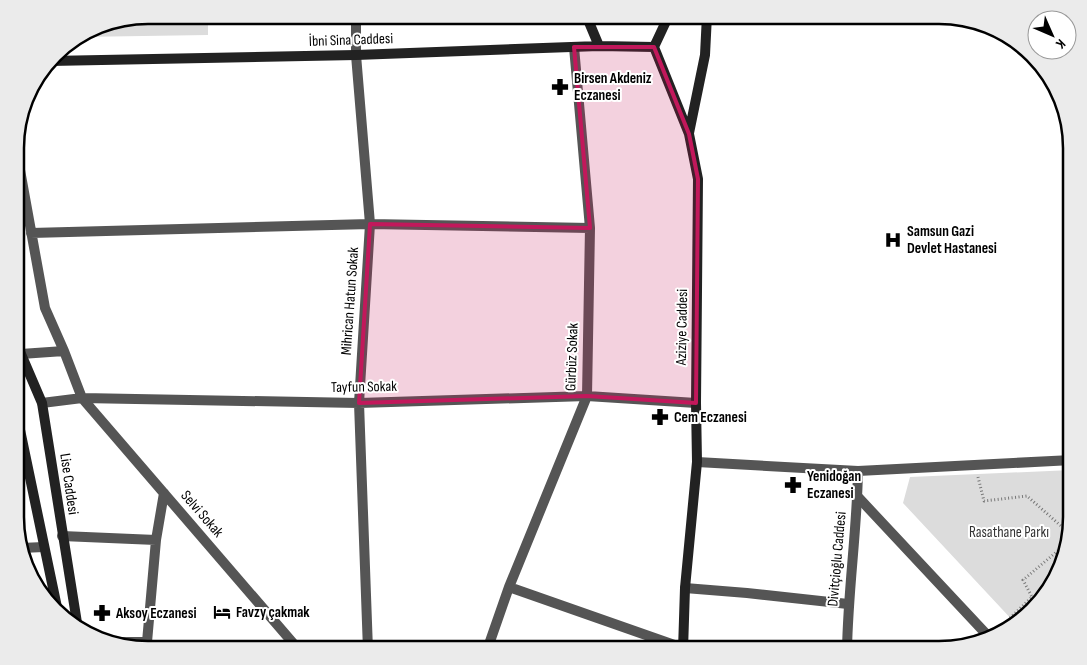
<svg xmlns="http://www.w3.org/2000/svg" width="1087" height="665" viewBox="0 0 1087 665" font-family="'Sofia Sans Condensed',sans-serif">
	<rect width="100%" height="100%" fill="#fff"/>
	<!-- green -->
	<path fill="#dcdcdc" d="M 147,15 L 208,15 L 208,35 L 78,37 L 97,25 Z
		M 1072,470 L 1072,526 L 1050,591 L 1015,623 L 903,503 L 910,477 Z"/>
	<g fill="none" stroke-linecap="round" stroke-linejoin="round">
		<!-- path -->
		<path stroke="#777" stroke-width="3" stroke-dasharray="1 2.5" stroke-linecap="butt" d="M 978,477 L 984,501 L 1027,496 L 1069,533
			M 1010,618 L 1032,597 L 1023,580 L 1066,544"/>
		<!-- minor -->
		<path stroke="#555" stroke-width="10" d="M 356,15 L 356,55 L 370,224 L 359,403 L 368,650
			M 16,148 L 45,308 L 64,351 L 82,398 L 359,403 L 587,396 L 696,403
			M 31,233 L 370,224 L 590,228
			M 21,354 L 64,351
			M 42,403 L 82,398 L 299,650
			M 697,462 L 858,471 L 1072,460
			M 858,497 L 989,637
			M 62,536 L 156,540 L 164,493
			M 21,548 L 44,547
			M 509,587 L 683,648 L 700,650
			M 685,588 L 747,593 L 848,604
			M 120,642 L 147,642 L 155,650
			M 147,642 L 156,540
			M 487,650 L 509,587 L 587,396 L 590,228 L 574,47"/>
		<!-- tertiary -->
		<path stroke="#555" stroke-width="10" d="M 847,650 C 848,590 857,531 858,471"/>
		<!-- secondary -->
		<path stroke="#222" stroke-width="10" d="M 586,15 L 599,46
			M 669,15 L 654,47 L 689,134 L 698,179 L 696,403 L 697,462 L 685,588 L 683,650
			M 50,61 L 356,55 L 599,46 L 654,47
			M 689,133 L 705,55 L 707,15
			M 16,348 L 21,354 L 42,403 L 78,629
			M 16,419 L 19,425 L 58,612"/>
	</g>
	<!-- marked area -->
	<path fill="#c2185b" fill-opacity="0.2" stroke="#c2185b" stroke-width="4" stroke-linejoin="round" d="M 574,47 L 654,47 L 689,134 L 698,179 L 696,403 L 587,396 L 359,403 L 370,224 L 590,228 Z"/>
	<!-- icons -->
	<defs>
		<g id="pharmacy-bare" transform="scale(1.35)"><path d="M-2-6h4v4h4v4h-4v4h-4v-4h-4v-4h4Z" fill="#000" stroke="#fff" stroke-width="2.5" paint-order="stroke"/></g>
		<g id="hospital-bare" transform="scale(1.35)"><path d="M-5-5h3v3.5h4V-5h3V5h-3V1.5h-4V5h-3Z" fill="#000" stroke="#fff" stroke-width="2.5" paint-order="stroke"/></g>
		<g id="hotel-bare" transform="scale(1.35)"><path d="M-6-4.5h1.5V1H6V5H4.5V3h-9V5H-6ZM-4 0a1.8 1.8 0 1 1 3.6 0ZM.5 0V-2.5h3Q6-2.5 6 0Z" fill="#000" stroke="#fff" stroke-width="2.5" paint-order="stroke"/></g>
	</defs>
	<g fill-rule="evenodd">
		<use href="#pharmacy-bare" x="560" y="87"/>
		<use href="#hospital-bare" x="893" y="240"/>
		<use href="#pharmacy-bare" x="660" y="417"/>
		<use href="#pharmacy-bare" x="793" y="485"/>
		<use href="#hotel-bare" x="222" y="612"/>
		<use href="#pharmacy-bare" x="102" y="613"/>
	</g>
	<g text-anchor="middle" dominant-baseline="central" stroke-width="4" stroke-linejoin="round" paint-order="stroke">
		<!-- street labels -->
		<g font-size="15" fill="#000" stroke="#fff">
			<text transform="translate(351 40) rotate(-2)">İbni Sina Caddesi</text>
			<text transform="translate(350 301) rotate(-86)">Mihrican Hatun Sokak</text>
			<text transform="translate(682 327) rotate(-89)">Aziziye Caddesi</text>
			<text transform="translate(572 357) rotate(-88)">Gürbüz Sokak</text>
			<text transform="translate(364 387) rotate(-1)">Tayfun Sokak</text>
			<text transform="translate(69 484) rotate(82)">Lise Caddesi</text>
			<text transform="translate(202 514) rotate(49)">Selvi Sokak</text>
			<text transform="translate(837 559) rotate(-85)">Divitçioğlu Caddesi</text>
		</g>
		<!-- poi labels -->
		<g font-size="15" font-weight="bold" fill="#000" stroke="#fff" text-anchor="start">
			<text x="574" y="78">Birsen Akdeniz<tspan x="574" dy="17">Eczanesi</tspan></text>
			<text x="907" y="231">Samsun Gazi<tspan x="907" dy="17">Devlet Hastanesi</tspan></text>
			<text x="674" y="417">Cem Eczanesi</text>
			<text x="807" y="476">Yenidoğan<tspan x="807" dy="17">Eczanesi</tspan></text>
			<text x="236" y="612">Favzy çakmak</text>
			<text x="116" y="613">Aksoy Eczanesi</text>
		</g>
		<!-- park labels -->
		<g font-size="15" fill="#333" stroke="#fff">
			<text x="1009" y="532">Rasathane Parkı</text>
		</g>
	</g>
	<!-- crop -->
	<path d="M0 0H1087V665H0ZM148 24H939A124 124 0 0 1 1063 148V517A124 124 0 0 1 939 641H148A124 124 0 0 1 24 517V148A124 124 0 0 1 148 24Z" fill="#ebebeb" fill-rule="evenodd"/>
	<path fill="none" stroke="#000" stroke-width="2.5" d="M148 24H939A124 124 0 0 1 1063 148V517A124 124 0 0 1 939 641H148A124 124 0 0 1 24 517V148A124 124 0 0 1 148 24Z"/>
	<!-- north arrow -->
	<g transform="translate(1052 35) rotate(135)"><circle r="24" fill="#ffffff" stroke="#999999"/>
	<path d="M0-4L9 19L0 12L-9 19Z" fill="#000000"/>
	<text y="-8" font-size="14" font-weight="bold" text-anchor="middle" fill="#000000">K</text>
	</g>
</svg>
